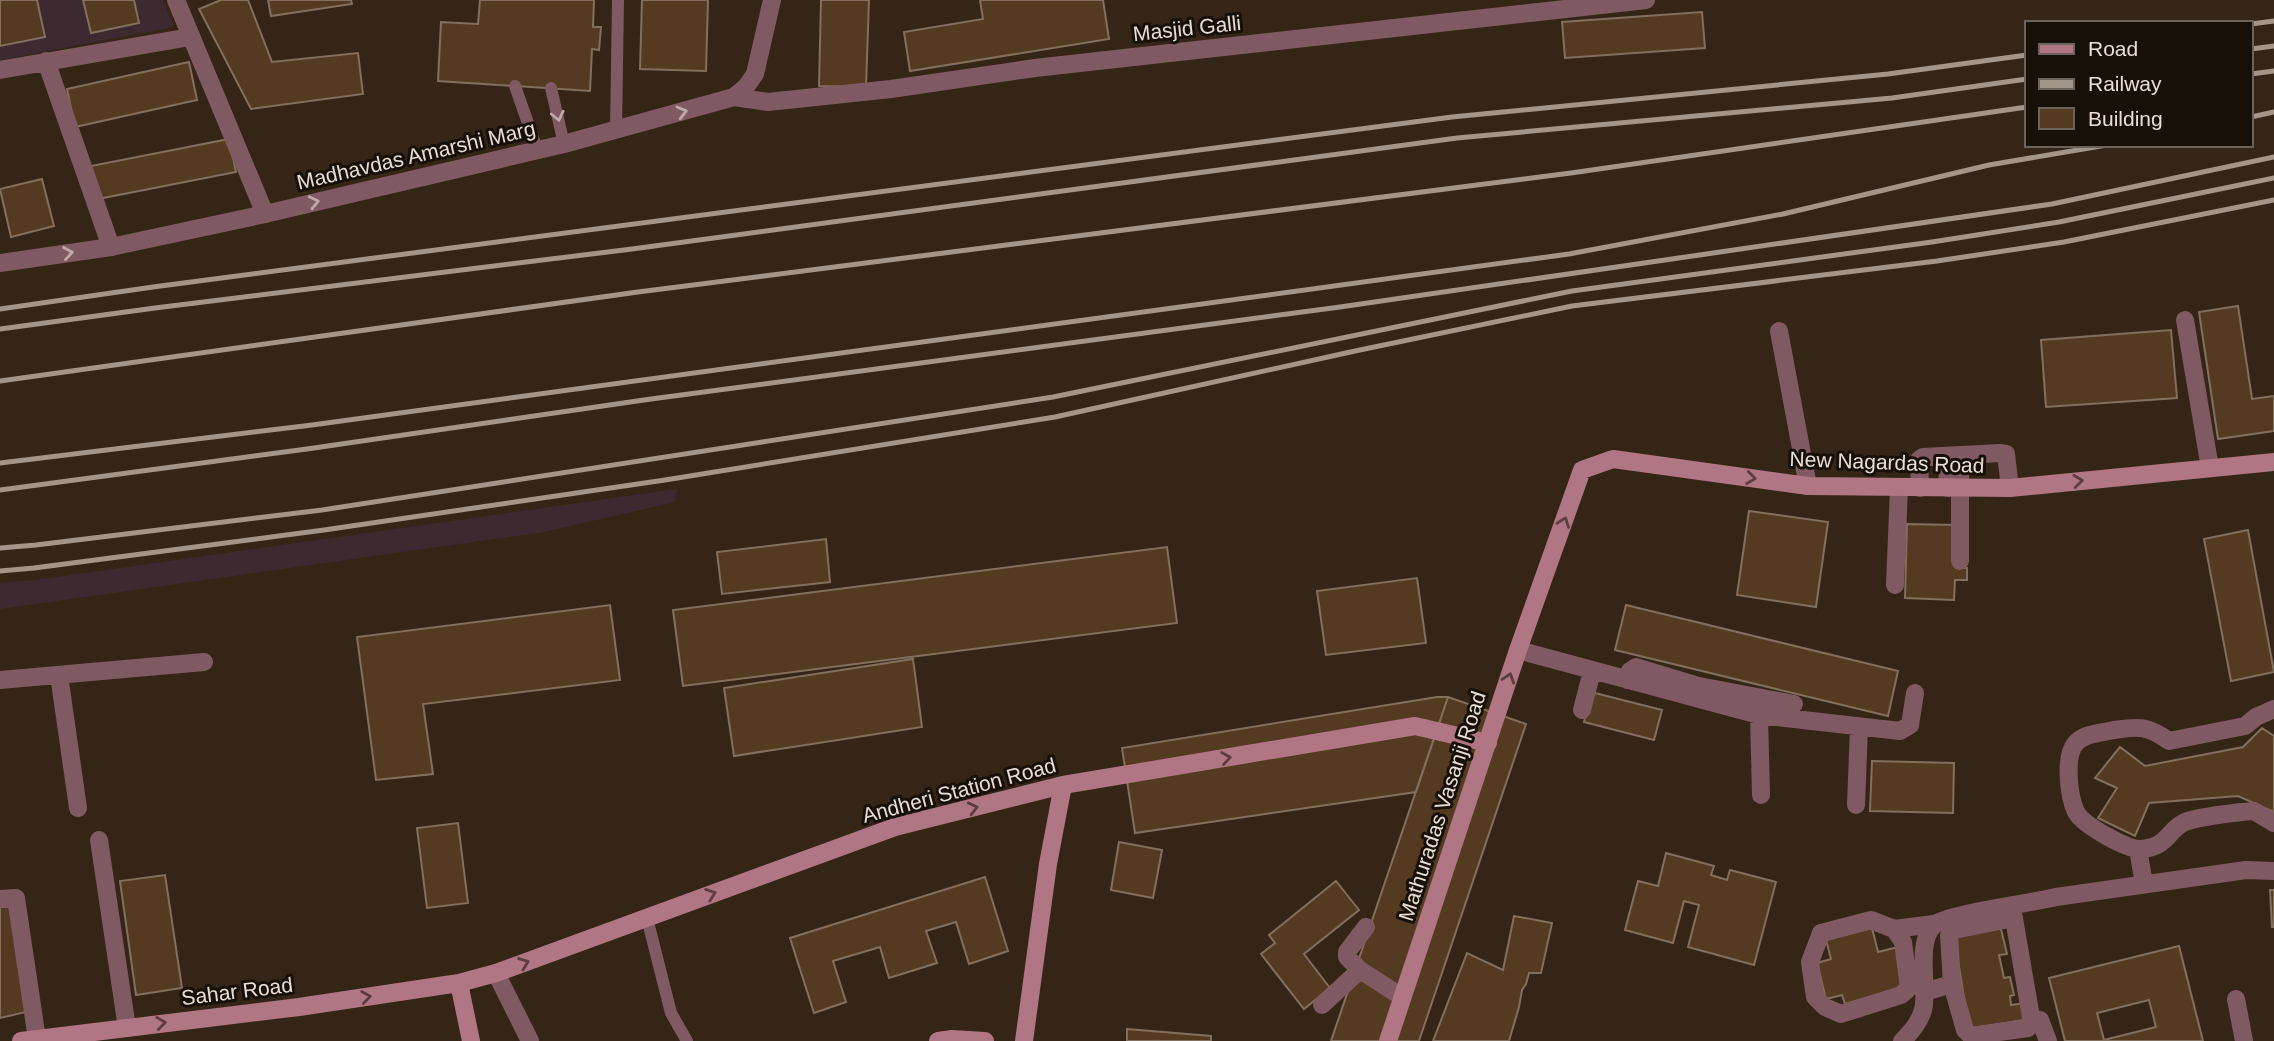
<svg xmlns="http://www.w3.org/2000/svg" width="2274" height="1041" viewBox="0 0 2274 1041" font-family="Helvetica,sans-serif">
	<rect width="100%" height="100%" fill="#352516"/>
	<!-- commercial -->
	<path fill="#3d2a31" d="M 0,0 L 163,0 L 174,27 L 0,60 Z
		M 677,489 L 675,502 L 544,532 L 0,609 L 0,583 L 36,580 Z"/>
	<!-- building -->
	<path fill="#543a21" stroke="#826f5e" stroke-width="2" fill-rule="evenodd" d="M 0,0 L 37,0 L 45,37 L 0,46 Z
		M 83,0 L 134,0 L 139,23 L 91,33 Z
		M 221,0 L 248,0 L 272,62 L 358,53 L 363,94 L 251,109 L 199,9 Z
		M 268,0 L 351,0 L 352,4 L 271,16 Z
		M 480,0 L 594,0 L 593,27 L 601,27 L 599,50 L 592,49 L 590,91 L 438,81 L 441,22 L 478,24 Z
		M 642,0 L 708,0 L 706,71 L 640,69 Z
		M 821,0 L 869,0 L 866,87 L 819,86 Z
		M 980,0 L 1103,0 L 1109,39 L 910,71 L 904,32 L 983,19 Z
		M 1702,12 L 1705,48 L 1565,58 L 1562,22 Z
		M 189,62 L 197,100 L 75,127 L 67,89 Z
		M 229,139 L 236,172 L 98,199 L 91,166 Z
		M 42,179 L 54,226 L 11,237 L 0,189 Z
		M 2238,306 L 2252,399 L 2274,396 L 2274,431 L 2218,439 L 2199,312 Z
		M 2171,330 L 2177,398 L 2046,407 L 2041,340 Z
		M 1749,511 L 1828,522 L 1816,607 L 1737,595 Z
		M 1907,524 L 1957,525 L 1956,568 L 1967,568 L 1967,580 L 1955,580 L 1954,600 L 1905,598 Z
		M 2248,530 L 2274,672 L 2231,681 L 2204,539 Z
		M 826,539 L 830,582 L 722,594 L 717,552 Z
		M 1167,547 L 1177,623 L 683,686 L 673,610 Z
		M 1417,578 L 1426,643 L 1326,655 L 1317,591 Z
		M 610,605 L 620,680 L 423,704 L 433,774 L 376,780 L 357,637 Z
		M 1626,605 L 1898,671 L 1888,716 L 1615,650 Z
		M 913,659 L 922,727 L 734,756 L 724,688 Z
		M 1591,692 L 1662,710 L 1654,740 L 1584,722 Z
		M 1437,697 L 1448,697 L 1416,792 L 1135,833 L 1122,748 Z
		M 1448,697 L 1526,724 L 1419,1041 L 1331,1041 Z
		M 2262,728 L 2274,736 L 2274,812 L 2238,796 L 2149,803 L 2135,836 L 2098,818 L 2117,788 L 2095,778 L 2120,747 L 2145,766 L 2243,747 Z
		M 1872,761 L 1954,763 L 1953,813 L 1870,811 Z
		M 458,823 L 468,903 L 427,908 L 417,828 Z
		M 1119,842 L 1162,850 L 1153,898 L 1111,890 Z
		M 1666,853 L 1714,866 L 1711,875 L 1727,880 L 1730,870 L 1776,882 L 1754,965 L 1688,947 L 1699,905 L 1684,901 L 1673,943 L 1625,930 L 1638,881 L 1658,886 Z
		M 165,875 L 182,988 L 136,995 L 120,881 Z
		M 985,877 L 1008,951 L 969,964 L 956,922 L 926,931 L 937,963 L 889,978 L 880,947 L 833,961 L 846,1002 L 814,1013 L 790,938 Z
		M 1336,881 L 1359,910 L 1304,954 L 1330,988 L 1304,1009 L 1261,954 L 1275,943 L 1269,935 Z
		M 2270,890 L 2274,890 L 2274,927 L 2272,927 Z
		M 12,905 L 30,1011 L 0,1018 L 0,907 Z
		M 1514,916 L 1552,923 L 1541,973 L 1529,973 L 1526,984 L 1522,990 L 1519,1007 L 1509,1041 L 1433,1041 L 1467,953 L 1503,970 Z
		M 2000,925 L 2007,954 L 1999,955 L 2004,978 L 2010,977 L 2014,995 L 2010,996 L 2011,1005 L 2025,1003 L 2029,1019 L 1969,1029 L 1954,935 Z
		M 1872,928 L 1878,952 L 1898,947 L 1904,987 L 1845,1004 L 1842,995 L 1826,999 L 1817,963 L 1831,959 L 1826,940 Z
		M 2179,946 L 2203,1041 L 2065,1041 L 2049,978 ZM 2149,1000 L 2156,1027 L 2104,1040 L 2097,1013 Z
		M 1127,1029 L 1211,1036 L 1211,1041 L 1127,1041 Z"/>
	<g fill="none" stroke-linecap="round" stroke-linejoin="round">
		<!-- service -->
		<path stroke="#805a63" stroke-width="12" d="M 515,86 L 537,149
			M 551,88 L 564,144
			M 616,130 L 618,0
			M 647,918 L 671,1013 L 687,1041"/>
		<!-- pedestrian -->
		<path stroke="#805a63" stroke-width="18" d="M 734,97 L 768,102 L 891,89 L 1035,68 L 1646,0"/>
		<!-- minor -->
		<path stroke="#805a63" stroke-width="18" d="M 176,0 L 265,214
			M 46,61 L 111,247
			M 0,70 L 190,37
			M 2185,320 L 2210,468
			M 1779,331 L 1808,486
			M 1960,455 L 1960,561
			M 1947,456 L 1948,488
			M 1920,488 L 1919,460 L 1923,457 L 2000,453 L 2006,454 L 2010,488
			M 1895,585 L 1899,488
			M 1518,650 L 1759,715 L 1900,731 L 1910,725 L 1915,693
			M 59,675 L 78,808
			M 0,680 L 204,662
			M 1627,680 L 1630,671 L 1636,667 L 1699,686 L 1794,704
			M 2274,709 L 2256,717 L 2245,726 L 2169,741 C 2148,726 2140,726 2114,730 C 2101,733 2084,733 2075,744 C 2064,758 2069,797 2076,812 C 2083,825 2126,849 2140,849 C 2168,848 2167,830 2185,822 C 2197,817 2239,812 2254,811 L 2274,823
			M 1582,710 L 1592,671
			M 1759,715 L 1761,795
			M 1856,805 L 1859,727
			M 99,840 L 127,1028
			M 2138,849 L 2144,884
			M 0,899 L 16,898 L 37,1039
			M 1366,927 L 1347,952 L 1347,957 L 1360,970 L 1402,997
			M 1894,929 L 1903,942 L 1909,988 L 1901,995 L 1841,1014 L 1825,1007 L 1815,997 L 1810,962 L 1821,933 L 1871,920 L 1894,929 L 1934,924
			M 496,973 L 530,1041
			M 1952,984 L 1949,935 L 1954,930 L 2014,918
			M 1924,992 L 1952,984 L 1965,1030 L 1971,1036 L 2028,1028 L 2032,1023 L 2012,907
			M 2236,999 L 2244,1041
			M 1322,1005 L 1360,970
			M 2040,1020 L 2048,1041
			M 1902,1041 C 1912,1031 1919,1023 1923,1010 C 1929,987 1915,943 1934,925 C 1945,914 2033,903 2056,897 L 2246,870 L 2274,871"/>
		<!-- tertiary -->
		<path stroke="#805a63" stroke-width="18" d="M 0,263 L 111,247 L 265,214 L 564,144 L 734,97 L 746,87 L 755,74 L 772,0"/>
		<!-- secondary -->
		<path stroke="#b17683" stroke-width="18" d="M 459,983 L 471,1041
			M 21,1041 L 299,1007 L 459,983 L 496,973 L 895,827 L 1063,785 L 1415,726 L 1488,743
			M 938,1041 L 952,1039 L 985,1041
			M 1024,1041 L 1048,864 L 1063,785
			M 1388,1041 L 1518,650 L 1582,470 L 1613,459 L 1808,486 L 2010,488 L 2274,462"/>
		<!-- rail -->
		<path stroke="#a29589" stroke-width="5" d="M 2251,24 L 2274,21
			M 2251,49 L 2274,46
			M 2251,74 L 2274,71
			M 2251,117 L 2274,112
			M 0,309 L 153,287 L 1452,117 L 1888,74 L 2027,55
			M 0,329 L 155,308 L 632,249 L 1457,138 L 1892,98 L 2027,79
			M 0,381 L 638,292 L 1571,173 L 2027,107
			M 0,463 L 312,425 L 1569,254 L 1783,214 L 1989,165 L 2107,145
			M 0,490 L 307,449 L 651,399 L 1340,307 L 2052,204 L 2274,157
			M 0,548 L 36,545 L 322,510 L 1053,397 L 1572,291 L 1932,242 L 2059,222 L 2274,178
			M 0,571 L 34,568 L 324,530 L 665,480 L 1055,417 L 1355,351 L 1572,306 L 1937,261 L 2064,242 L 2274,200"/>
	</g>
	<!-- one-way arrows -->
	<defs><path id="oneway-chevron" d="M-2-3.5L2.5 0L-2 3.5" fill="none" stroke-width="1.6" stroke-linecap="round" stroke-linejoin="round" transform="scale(1.75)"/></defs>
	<g stroke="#bfa9a7">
		<use href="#oneway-chevron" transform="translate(682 112) rotate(-15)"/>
		<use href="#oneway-chevron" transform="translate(558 116) rotate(77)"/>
		<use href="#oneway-chevron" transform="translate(314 202) rotate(-13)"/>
		<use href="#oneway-chevron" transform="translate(68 253) rotate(-9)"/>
	</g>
	<g stroke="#5c3e40">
		<use href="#oneway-chevron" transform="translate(1751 478) rotate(8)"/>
		<use href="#oneway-chevron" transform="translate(2078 481) rotate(-6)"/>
		<use href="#oneway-chevron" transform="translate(1564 522) rotate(-70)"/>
		<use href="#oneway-chevron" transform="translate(1509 678) rotate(-72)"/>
		<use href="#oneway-chevron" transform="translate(1226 758) rotate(-9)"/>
		<use href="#oneway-chevron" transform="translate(973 808) rotate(-14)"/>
		<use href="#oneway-chevron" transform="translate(711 894) rotate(-20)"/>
		<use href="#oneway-chevron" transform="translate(524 963) rotate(-21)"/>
		<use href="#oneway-chevron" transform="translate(366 997) rotate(-8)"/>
		<use href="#oneway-chevron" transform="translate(161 1023) rotate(-7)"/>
	</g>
	<g text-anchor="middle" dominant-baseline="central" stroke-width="6" stroke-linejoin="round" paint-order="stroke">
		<!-- street labels -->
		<g font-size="21" fill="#e9ded5" stroke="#171009">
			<text transform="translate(1187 28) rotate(-6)">Masjid Galli</text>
			<text transform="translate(416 155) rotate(-13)">Madhavdas Amarshi Marg</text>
			<text transform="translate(1887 462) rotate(2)">New Nagardas Road</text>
			<text transform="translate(959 790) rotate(-15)">Andheri Station Road</text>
			<text transform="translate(1442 806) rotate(-72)">Mathuradas Vasanji Road</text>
			<text transform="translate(237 991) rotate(-7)">Sahar Road</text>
		</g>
	</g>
	<!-- legend -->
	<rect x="2025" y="21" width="228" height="126" fill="#171009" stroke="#6b625b" stroke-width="2"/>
	<rect x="2039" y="44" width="35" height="10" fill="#b17683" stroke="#6b625b" stroke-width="2"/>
	<text x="2088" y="56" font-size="21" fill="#e9ded5">Road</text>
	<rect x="2039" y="79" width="35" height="10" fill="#a29589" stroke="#6b625b" stroke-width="2"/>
	<text x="2088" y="91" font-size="21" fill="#e9ded5">Railway</text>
	<rect x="2039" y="108" width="35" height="21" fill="#543a21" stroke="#6b625b" stroke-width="2"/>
	<text x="2088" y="126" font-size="21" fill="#e9ded5">Building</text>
</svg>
